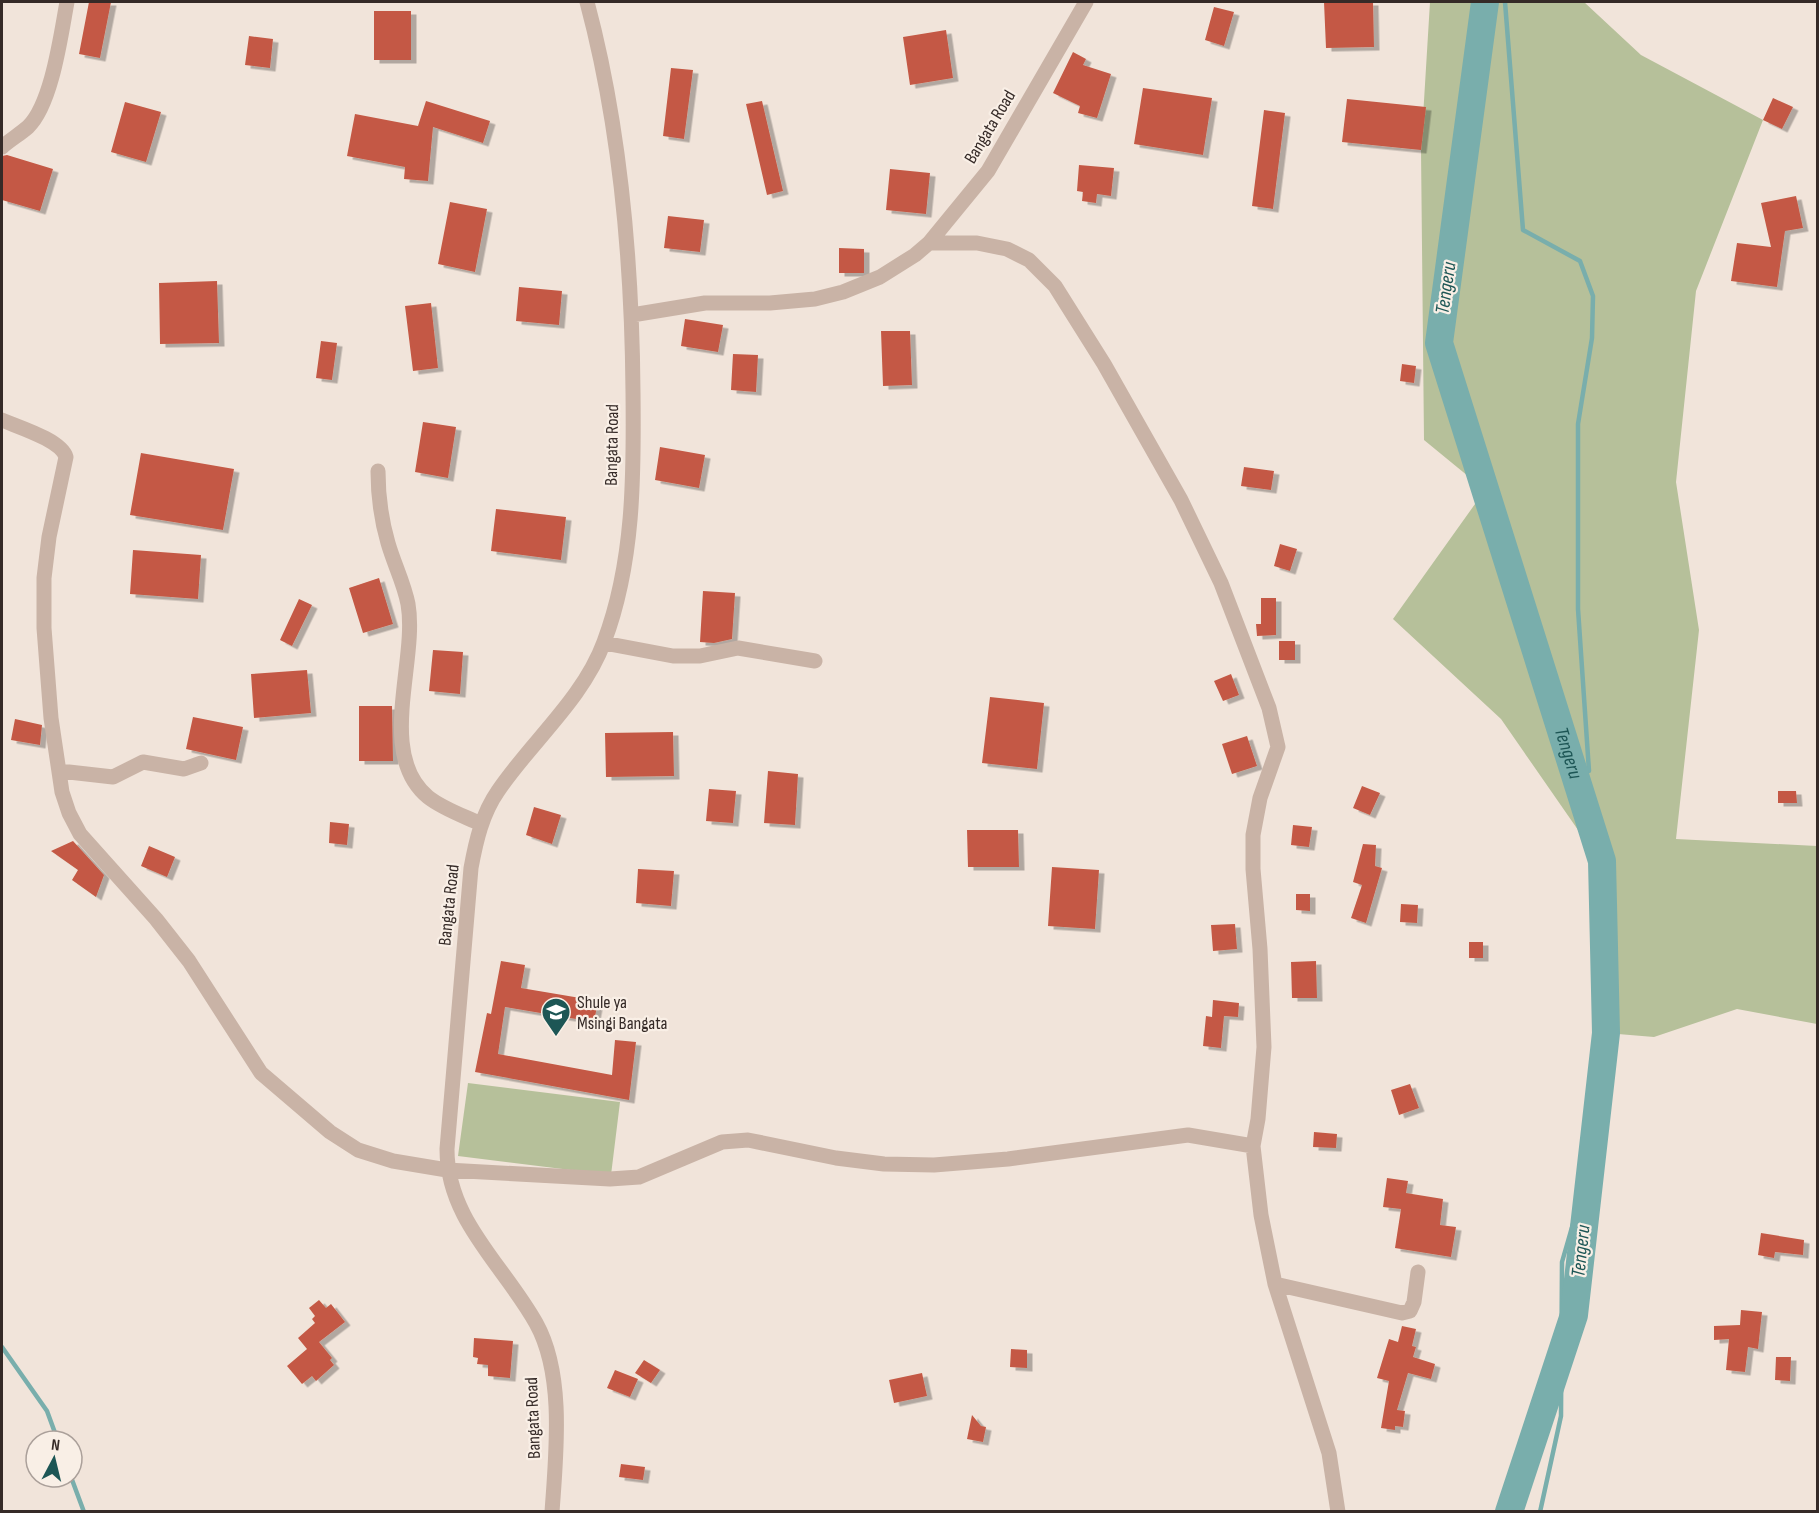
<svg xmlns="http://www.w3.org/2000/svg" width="1819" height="1513" viewBox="0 0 1819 1513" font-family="'Sofia Sans Condensed',sans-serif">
	<defs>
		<filter id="shadow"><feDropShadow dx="5.5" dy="3.5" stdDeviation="0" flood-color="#0004"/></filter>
	</defs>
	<rect width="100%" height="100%" fill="#f1e4da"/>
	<!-- green -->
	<path fill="#b6c09a" d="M 1430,2 L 1584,2 L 1641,55 L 1763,120 L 1696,291 L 1676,482 L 1699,630 L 1676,839 L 1817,846 L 1817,1024 L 1737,1009 L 1654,1037 L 1606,1033 L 1594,853 L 1501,719 L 1393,619 L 1485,490 L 1424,440 L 1421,150 Z
		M 468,1083 L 620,1102 L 611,1175 L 458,1156 Z"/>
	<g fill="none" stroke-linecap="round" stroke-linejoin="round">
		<!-- stream -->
		<path stroke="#79aeac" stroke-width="4.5" d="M 1505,2 L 1523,230 L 1580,261 L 1593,296 L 1592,338 L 1578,424 L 1578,609 L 1589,771
			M 2,1347 L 47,1411 L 58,1441
			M 71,1477 L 84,1512
			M 1540,1512 L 1561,1416 L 1562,1262 L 1610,1095 L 1597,891"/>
		<!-- river -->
		<path stroke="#79aeac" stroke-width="28" id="s1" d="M 1485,2 L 1439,343 L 1602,861 L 1606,1033 L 1574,1315 L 1509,1512"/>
	</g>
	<!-- building -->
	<path fill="#c45944" filter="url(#shadow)" d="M 89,2 L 111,2 L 100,58 L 79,54 Z
		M 1324,2 L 1373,2 L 1374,47 L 1326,48 Z
		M 1214,7 L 1234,12 L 1224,46 L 1205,40 Z
		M 374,11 L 411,11 L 411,60 L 374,60 Z
		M 946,30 L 953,78 L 910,85 L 903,37 Z
		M 249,36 L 273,39 L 270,68 L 245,65 Z
		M 1073,52 L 1086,59 L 1083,65 L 1111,74 L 1097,118 L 1078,113 L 1080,106 L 1053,93 Z
		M 671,68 L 693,70 L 684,139 L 663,136 Z
		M 1143,88 L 1212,98 L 1203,155 L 1134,144 Z
		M 1773,98 L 1793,107 L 1782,129 L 1763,120 Z
		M 1347,99 L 1426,107 L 1421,150 L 1342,142 Z
		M 426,101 L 490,121 L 483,143 L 433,127 L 428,181 L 404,179 L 405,167 L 347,156 L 355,114 L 418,126 Z
		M 762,101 L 783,191 L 767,195 L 746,104 Z
		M 125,102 L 161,112 L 146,162 L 111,152 Z
		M 1264,110 L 1285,113 L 1273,209 L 1252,206 Z
		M 7,155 L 53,169 L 40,211 L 2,200 L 2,156 Z
		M 1079,165 L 1114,168 L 1111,196 L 1097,194 L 1096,203 L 1082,201 L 1083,192 L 1077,191 Z
		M 890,169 L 930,173 L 926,214 L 886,210 Z
		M 1796,196 L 1803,228 L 1785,231 L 1777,287 L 1731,281 L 1737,243 L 1771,247 L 1761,203 Z
		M 450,202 L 487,209 L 475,272 L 438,264 Z
		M 668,216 L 704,220 L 700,252 L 664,248 Z
		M 839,248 L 864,249 L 864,273 L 839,273 Z
		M 217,281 L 219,343 L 160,344 L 159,283 Z
		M 519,287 L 562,291 L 559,325 L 516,321 Z
		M 431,303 L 438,368 L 413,371 L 405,306 Z
		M 685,319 L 723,325 L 718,352 L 681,346 Z
		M 881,331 L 910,331 L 912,385 L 883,386 Z
		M 321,341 L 337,343 L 332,380 L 316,378 Z
		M 733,354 L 758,355 L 756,392 L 731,390 Z
		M 1402,364 L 1416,366 L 1414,383 L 1400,381 Z
		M 423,422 L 456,427 L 448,478 L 415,472 Z
		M 660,447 L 705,455 L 699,488 L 655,480 Z
		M 141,453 L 234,469 L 223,530 L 130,515 Z
		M 1244,467 L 1274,471 L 1271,490 L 1241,486 Z
		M 496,509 L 566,517 L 561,560 L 491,551 Z
		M 1280,544 L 1297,549 L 1290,571 L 1274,566 Z
		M 133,550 L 201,555 L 198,599 L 130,594 Z
		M 379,578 L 393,624 L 363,633 L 349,588 Z
		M 703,591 L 735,593 L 732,639 L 714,643 L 700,642 Z
		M 1261,598 L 1276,598 L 1276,635 L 1257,636 L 1256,624 L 1261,624 Z
		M 299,599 L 312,605 L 292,646 L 280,640 Z
		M 1279,641 L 1295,641 L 1295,660 L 1279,660 Z
		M 433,650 L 463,652 L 460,694 L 429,691 Z
		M 307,670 L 311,713 L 254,718 L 251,674 Z
		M 1231,674 L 1239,695 L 1223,701 L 1214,681 Z
		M 990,697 L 1044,703 L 1037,769 L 982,763 Z
		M 359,706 L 392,706 L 393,761 L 359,761 Z
		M 193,717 L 243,727 L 236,760 L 186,749 Z
		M 15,719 L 42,725 L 40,745 L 11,740 Z
		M 673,732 L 674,776 L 606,777 L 605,733 Z
		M 1247,736 L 1257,766 L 1232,774 L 1222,744 Z
		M 768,771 L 798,774 L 795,825 L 764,823 Z
		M 1362,786 L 1380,793 L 1370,815 L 1353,808 Z
		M 709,789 L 736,791 L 733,823 L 706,821 Z
		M 1778,791 L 1796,791 L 1797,803 L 1778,803 Z
		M 534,807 L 561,815 L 552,844 L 526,835 Z
		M 330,822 L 349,824 L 347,845 L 329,843 Z
		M 1293,825 L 1312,827 L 1309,847 L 1291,845 Z
		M 967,830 L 1018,830 L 1019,867 L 968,867 Z
		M 73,841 L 104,875 L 96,897 L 72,880 L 78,870 L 51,851 Z
		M 1363,844 L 1376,845 L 1375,866 L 1382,868 L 1366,923 L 1351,918 L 1362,885 L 1353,882 Z
		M 149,846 L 175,857 L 167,877 L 141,866 Z
		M 1052,867 L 1099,870 L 1095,929 L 1048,926 Z
		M 638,869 L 674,871 L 671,906 L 636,903 Z
		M 1296,894 L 1310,894 L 1310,911 L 1296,910 Z
		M 1401,904 L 1418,905 L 1417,923 L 1400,922 Z
		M 1235,924 L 1237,949 L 1213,951 L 1211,925 Z
		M 1469,942 L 1483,942 L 1483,958 L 1469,958 Z
		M 501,961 L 525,965 L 521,988 L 598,1001 L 594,1022 L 505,1007 L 498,1054 L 612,1075 L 615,1040 L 636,1042 L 629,1100 L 475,1072 L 487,1013 L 491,1014 Z
		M 1316,961 L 1317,998 L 1292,998 L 1291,962 Z
		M 1213,1000 L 1239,1003 L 1238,1017 L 1224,1016 L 1221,1048 L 1203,1046 L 1206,1016 L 1212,1017 Z
		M 1410,1084 L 1419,1108 L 1399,1115 L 1391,1090 Z
		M 1314,1132 L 1337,1134 L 1336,1148 L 1313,1147 Z
		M 1387,1178 L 1408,1181 L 1406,1193 L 1443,1199 L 1440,1225 L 1456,1227 L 1451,1257 L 1395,1248 L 1401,1209 L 1383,1207 Z
		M 1761,1233 L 1804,1240 L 1803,1255 L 1775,1252 L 1774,1258 L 1758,1255 Z
		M 319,1300 L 326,1308 L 331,1304 L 345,1322 L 319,1342 L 332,1358 L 330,1360 L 334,1365 L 316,1381 L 312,1376 L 302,1384 L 287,1366 L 307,1349 L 298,1338 L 315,1323 L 312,1319 L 315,1316 L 309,1308 Z
		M 1741,1310 L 1762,1312 L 1758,1349 L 1748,1347 L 1745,1372 L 1726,1370 L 1729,1339 L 1714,1340 L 1714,1326 L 1740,1325 Z
		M 1402,1326 L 1416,1329 L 1412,1346 L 1416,1347 L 1413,1357 L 1435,1364 L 1431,1379 L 1408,1373 L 1397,1410 L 1405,1411 L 1403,1427 L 1395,1426 L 1395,1430 L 1381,1428 L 1389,1381 L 1377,1378 L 1389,1339 L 1398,1342 Z
		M 474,1338 L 513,1341 L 510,1378 L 488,1376 L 488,1365 L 477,1364 L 478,1358 L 473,1357 Z
		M 1011,1349 L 1027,1350 L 1027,1368 L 1010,1367 Z
		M 1776,1357 L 1791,1357 L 1790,1381 L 1775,1380 Z
		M 644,1360 L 660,1370 L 651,1383 L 635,1373 Z
		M 615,1370 L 638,1379 L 630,1397 L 607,1388 Z
		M 922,1373 L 927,1396 L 894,1403 L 889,1380 Z
		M 972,1415 L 981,1426 L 986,1427 L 983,1442 L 967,1439 Z
		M 621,1464 L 645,1467 L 643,1480 L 619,1477 Z"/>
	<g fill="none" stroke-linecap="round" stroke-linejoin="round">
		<!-- minor -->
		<path stroke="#c9b3a6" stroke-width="15" d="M 2,147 C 10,140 20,134 28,127 C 52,104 61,34 67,2
			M 929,243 L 977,243 L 1007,249 L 1029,260 L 1055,286 L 1104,364 L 1181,500 L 1221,583 L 1269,708 L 1278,747 L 1260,798 L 1253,835 L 1253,869 L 1260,949 L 1264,1047 L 1258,1119 L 1253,1146 L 1261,1215 L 1275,1284 L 1329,1453 L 1338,1512
			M 632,315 L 705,303 L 770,303 L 815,299 L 843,292 L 880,277 L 915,255 L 929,243 L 988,171 L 1086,2
			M 2,420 C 18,427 61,440 66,457 L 49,537 L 44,578 L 44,628 L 51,718 L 62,792 L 69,813 L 80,834 L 156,919 L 189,961 L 261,1073 L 330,1132 L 358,1150 L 393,1161 L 447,1170 L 610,1179 L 639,1177 L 722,1142 L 748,1140 L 836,1158 L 884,1164 L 934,1165 L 1008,1159 L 1188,1135 L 1253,1146
			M 378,471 C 378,496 381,519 388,543 C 394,564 404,583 408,604 C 418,661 376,754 428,797 C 443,809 464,816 481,824
			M 604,643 L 673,656 L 700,656 L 738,648 L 815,661
			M 60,771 L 113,777 L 143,762 L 184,769 L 201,763
			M 1275,1284 L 1402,1313 L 1410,1311 L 1414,1302 L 1418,1272
			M 552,1512 C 556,1454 565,1375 536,1323 C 503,1264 447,1220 447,1149 L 471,868 C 476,841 482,814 498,791 C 531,742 583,699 604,642 C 634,563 634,475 633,392 C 632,261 621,129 587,2"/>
	</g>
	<!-- icons -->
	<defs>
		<g id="school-pin" transform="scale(1.5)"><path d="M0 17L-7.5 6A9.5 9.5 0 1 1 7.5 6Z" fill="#1d5655" stroke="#f9efe6"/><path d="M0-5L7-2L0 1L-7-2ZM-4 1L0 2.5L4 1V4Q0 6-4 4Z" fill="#fff"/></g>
	</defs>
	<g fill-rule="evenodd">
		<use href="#school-pin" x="556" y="1012"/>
	</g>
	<g text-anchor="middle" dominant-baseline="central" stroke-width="4.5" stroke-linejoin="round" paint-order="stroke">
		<!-- street labels -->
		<g font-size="18" fill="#352a27" stroke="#f9efe6">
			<text transform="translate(990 127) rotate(-59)">Bangata Road</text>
			<text transform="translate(612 445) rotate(-89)">Bangata Road</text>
			<text transform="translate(449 905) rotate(-84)">Bangata Road</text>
			<text transform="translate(533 1418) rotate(-92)">Bangata Road</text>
		</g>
		<!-- poi labels -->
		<g font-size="18" fill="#352a27" stroke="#f9efe6" text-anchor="start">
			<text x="577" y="1002">Shule ya<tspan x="577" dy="21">Msingi Bangata</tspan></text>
		</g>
		<!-- water labels -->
		<g font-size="20" font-style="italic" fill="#1d5655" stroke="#f9efe6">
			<text transform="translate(1446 288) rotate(-82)">Tengeru</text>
			<text stroke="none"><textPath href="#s1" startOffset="774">Tengeru</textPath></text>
			<text transform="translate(1581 1251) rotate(-84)">Tengeru</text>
		</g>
	</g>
	<!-- border -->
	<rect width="1819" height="1513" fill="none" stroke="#352a27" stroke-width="6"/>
	<!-- north arrow -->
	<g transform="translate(54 1459) rotate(7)"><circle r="28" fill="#f9efe6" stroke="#aba09a" stroke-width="1.5"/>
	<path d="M0-4.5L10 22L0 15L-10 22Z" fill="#1d5655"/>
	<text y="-9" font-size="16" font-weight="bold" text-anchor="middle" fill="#352a27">N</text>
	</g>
</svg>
